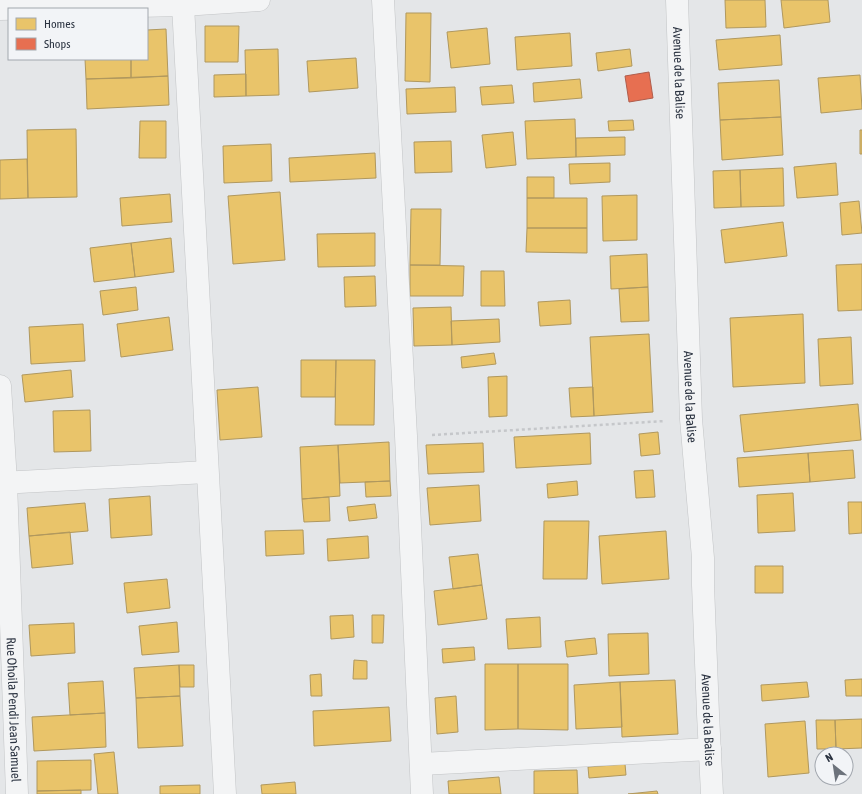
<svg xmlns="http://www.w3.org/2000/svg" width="862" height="794" viewBox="0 0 862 794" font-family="'Asap Condensed',sans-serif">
	<rect width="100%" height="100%" fill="#e4e6e8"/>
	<!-- homes -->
	<path fill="#e9c46a" stroke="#b0985e" d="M 725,0 L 765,0 L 766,27 L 726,28 Z
		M 781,0 L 828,0 L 830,22 L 784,28 Z
		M 406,13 L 431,13 L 430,82 L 405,81 Z
		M 205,26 L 239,26 L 238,62 L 205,62 Z
		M 487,28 L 490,64 L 451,68 L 447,32 Z
		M 166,29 L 168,76 L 131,78 L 131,59 L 147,59 L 147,30 Z
		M 570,33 L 572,66 L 517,70 L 515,37 Z
		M 780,35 L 782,65 L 719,70 L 716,40 Z
		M 278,49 L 279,95 L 246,96 L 245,50 Z
		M 630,49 L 632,66 L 598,71 L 596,53 Z
		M 356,58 L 358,88 L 309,92 L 307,61 Z
		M 85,59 L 131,59 L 131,78 L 86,79 Z
		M 246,74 L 246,96 L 214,97 L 214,75 Z
		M 860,75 L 862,109 L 821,113 L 818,78 Z
		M 168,76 L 169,105 L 87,109 L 86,79 Z
		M 580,79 L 582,98 L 534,102 L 533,83 Z
		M 779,80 L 781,117 L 720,120 L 718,83 Z
		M 512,85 L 514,103 L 482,105 L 480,87 Z
		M 455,87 L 456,112 L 407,114 L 406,89 Z
		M 781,117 L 783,155 L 722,160 L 720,120 Z
		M 575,119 L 576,157 L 527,159 L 525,121 Z
		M 633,120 L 634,130 L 609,131 L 608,121 Z
		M 140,121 L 166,121 L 166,158 L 139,158 Z
		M 76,129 L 77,197 L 28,198 L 27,130 Z
		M 860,130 L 862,130 L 862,154 L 860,154 Z
		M 513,132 L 516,165 L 486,168 L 482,135 Z
		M 625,137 L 625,155 L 576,157 L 576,138 Z
		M 451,141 L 452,172 L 415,173 L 414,142 Z
		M 271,144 L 272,181 L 224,183 L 223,146 Z
		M 375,153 L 376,178 L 290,182 L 289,158 Z
		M 27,159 L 28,198 L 0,199 L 0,160 Z
		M 610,163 L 610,182 L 570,184 L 569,164 Z
		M 836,163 L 838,195 L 797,198 L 794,167 Z
		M 783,168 L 784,206 L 741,207 L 740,170 Z
		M 740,170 L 741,207 L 714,208 L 713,171 Z
		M 527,177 L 554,177 L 554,198 L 527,198 Z
		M 280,192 L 285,260 L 233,264 L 228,196 Z
		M 170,194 L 172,222 L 122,226 L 120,198 Z
		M 637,195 L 637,240 L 603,241 L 602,196 Z
		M 527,198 L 587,198 L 587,228 L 527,228 Z
		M 859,201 L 862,233 L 842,235 L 840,203 Z
		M 411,209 L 441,209 L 440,265 L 410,265 Z
		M 783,222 L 787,256 L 725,263 L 721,230 Z
		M 527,228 L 587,228 L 587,253 L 526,252 Z
		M 375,233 L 375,266 L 318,267 L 317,234 Z
		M 171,238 L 174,272 L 135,277 L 131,243 Z
		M 131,243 L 135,277 L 94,282 L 90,248 Z
		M 647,254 L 648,287 L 611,289 L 610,256 Z
		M 862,264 L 862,310 L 838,311 L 836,265 Z
		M 410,265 L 464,266 L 463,296 L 410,296 Z
		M 481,271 L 504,271 L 505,306 L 481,306 Z
		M 375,276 L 376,306 L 345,307 L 344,277 Z
		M 136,287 L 138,310 L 103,315 L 100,291 Z
		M 648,287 L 649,321 L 621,322 L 619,289 Z
		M 570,300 L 571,324 L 540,326 L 538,302 Z
		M 451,307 L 452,345 L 414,346 L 413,308 Z
		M 803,314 L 805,383 L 733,387 L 730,318 Z
		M 169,317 L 173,350 L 121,357 L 117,324 Z
		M 499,319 L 500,342 L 452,345 L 451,321 Z
		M 83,324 L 85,361 L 31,364 L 29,327 Z
		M 649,334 L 653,412 L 594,416 L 590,337 Z
		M 851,337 L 853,384 L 820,386 L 818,339 Z
		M 494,353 L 496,364 L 462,368 L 461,357 Z
		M 301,360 L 336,360 L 335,397 L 301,397 Z
		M 336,360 L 375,360 L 374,425 L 335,425 Z
		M 71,370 L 73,397 L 25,402 L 22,375 Z
		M 507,376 L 507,416 L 489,417 L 488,377 Z
		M 258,387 L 262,437 L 220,440 L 217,390 Z
		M 593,387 L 594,416 L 571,417 L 569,388 Z
		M 858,404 L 861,440 L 744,452 L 740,415 Z
		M 90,410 L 91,451 L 54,452 L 53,411 Z
		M 658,432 L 660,454 L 641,456 L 639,434 Z
		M 590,433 L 591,464 L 516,468 L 514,437 Z
		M 389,442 L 390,481 L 340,483 L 338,445 Z
		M 483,443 L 484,472 L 428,474 L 426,445 Z
		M 338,445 L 340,496 L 302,499 L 300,447 Z
		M 853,450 L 855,478 L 810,482 L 808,453 Z
		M 808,453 L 810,482 L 739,487 L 737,458 Z
		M 653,470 L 655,497 L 636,498 L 634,471 Z
		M 390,481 L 391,496 L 366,497 L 365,482 Z
		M 577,481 L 578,495 L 548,498 L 547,484 Z
		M 479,485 L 481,521 L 430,525 L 427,488 Z
		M 793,493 L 795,531 L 758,533 L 757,495 Z
		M 150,496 L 152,535 L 111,538 L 109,499 Z
		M 329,497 L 330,521 L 304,522 L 302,499 Z
		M 848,502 L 862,502 L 862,533 L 849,534 Z
		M 85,503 L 88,531 L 29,536 L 27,508 Z
		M 375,504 L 377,518 L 349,521 L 347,507 Z
		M 544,521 L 589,521 L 587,579 L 543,579 Z
		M 303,530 L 304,554 L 266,556 L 265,531 Z
		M 666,531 L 669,579 L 602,584 L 599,536 Z
		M 70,532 L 73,564 L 32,568 L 29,536 Z
		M 368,536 L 369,558 L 328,561 L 327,539 Z
		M 478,554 L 482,585 L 453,589 L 449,557 Z
		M 755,566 L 783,566 L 783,593 L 755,593 Z
		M 167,579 L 170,608 L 127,613 L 124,583 Z
		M 482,585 L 487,619 L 438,625 L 434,591 Z
		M 353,615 L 354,637 L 331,639 L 330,616 Z
		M 372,615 L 384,615 L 383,643 L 372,643 Z
		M 540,617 L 541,647 L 508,649 L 506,619 Z
		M 177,622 L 179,652 L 142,655 L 139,626 Z
		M 74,623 L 75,653 L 31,656 L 29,625 Z
		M 648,633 L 649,674 L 609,676 L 608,634 Z
		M 595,638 L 597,654 L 567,657 L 565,641 Z
		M 474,647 L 475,660 L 443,663 L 442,649 Z
		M 354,660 L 367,661 L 367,679 L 353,679 Z
		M 485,664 L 518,664 L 518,729 L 485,730 Z
		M 518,664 L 568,664 L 568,730 L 518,729 Z
		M 179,665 L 194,665 L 194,687 L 180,687 Z
		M 179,665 L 180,696 L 136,698 L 134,668 Z
		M 321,674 L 322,696 L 311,696 L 310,675 Z
		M 862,679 L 862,696 L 846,696 L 845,680 Z
		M 675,680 L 678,734 L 622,737 L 620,682 Z
		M 103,681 L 105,713 L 70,715 L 68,683 Z
		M 620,682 L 622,727 L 576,729 L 574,685 Z
		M 807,682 L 809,697 L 762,701 L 761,685 Z
		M 180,696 L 183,746 L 138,748 L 136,698 Z
		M 456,696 L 458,732 L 437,734 L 435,698 Z
		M 389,707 L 391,741 L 314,746 L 313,711 Z
		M 105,713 L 106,747 L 34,751 L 32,717 Z
		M 862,719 L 862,748 L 836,749 L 835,720 Z
		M 816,720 L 835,720 L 836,749 L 817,749 Z
		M 805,721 L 809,773 L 768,777 L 765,724 Z
		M 114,752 L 118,794 L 98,794 L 94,754 Z
		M 91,760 L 91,790 L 37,791 L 37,761 Z
		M 625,764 L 626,775 L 589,778 L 588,767 Z
		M 577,770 L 578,794 L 534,794 L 534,771 Z
		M 499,777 L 501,794 L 449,794 L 448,781 Z
		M 295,782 L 296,794 L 262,794 L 261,785 Z
		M 200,785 L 200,794 L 160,794 L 160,786 Z
		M 81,790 L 81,794 L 37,794 L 37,791 Z
		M 657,791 L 658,794 L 628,794 Z"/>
	<!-- shops -->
	<path fill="#e76f51" stroke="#af5d4c" d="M 649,72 L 653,98 L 629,102 L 625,76 Z"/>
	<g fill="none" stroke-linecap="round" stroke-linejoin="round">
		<!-- minor casing -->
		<g stroke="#c2c4c6" stroke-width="23">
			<g id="minor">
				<path d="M 383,0 L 406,436 L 422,794"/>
				<path id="s1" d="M 677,0 L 691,419 L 703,558 L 703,585 L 708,714 L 712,794"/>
				<path d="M 183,5 L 225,794"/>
				<path d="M 0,9 L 183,5 L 259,0"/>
				<path id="s2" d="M 0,386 L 6,482 L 17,794"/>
				<path d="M 0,483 L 207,472"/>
				<path d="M 421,764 L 710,749"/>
			</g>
		</g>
		<!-- path -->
		<path stroke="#c5c7ca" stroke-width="2.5" stroke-dasharray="3 3" stroke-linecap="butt" d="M 432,435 L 665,421"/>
		<!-- minor -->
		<use href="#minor" stroke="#f3f4f5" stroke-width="22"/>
	</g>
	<g text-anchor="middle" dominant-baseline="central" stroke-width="4" stroke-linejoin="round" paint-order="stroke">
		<!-- street labels -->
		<g font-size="13" fill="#2b3341" stroke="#f2f4f7">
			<text stroke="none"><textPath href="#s1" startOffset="73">Avenue de la Balise</textPath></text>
			<text stroke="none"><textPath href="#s1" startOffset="397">Avenue de la Balise</textPath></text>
			<text stroke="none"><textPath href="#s2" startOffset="324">Rue Ohoila Pendi Jean Samuel</textPath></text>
			<text stroke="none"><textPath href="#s1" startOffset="721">Avenue de la Balise</textPath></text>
		</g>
	</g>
	<!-- legend -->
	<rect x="8" y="8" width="140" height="52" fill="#f2f4f7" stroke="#a2a7ae"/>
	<rect x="16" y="18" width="20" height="12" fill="#e9c46a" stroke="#a2a7ae"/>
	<text x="44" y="28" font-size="12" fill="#2b3341">Homes</text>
	<rect x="16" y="38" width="20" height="12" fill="#e76f51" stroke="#a2a7ae"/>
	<text x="44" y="48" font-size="12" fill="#2b3341">Shops</text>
	<!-- north arrow -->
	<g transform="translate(834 766) rotate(330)"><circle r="19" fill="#f2f4f7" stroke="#a2a7ae"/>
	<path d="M0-3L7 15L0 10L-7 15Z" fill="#6c727b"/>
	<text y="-6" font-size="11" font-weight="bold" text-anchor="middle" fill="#2b3341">N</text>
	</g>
</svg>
